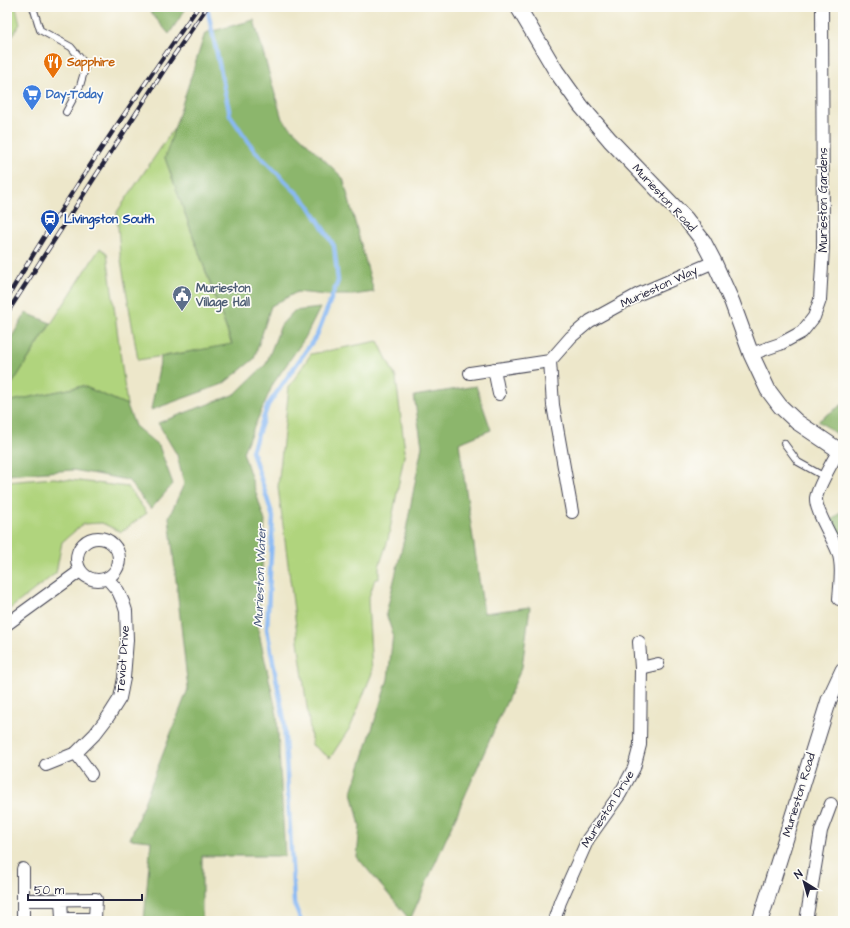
<svg xmlns="http://www.w3.org/2000/svg" width="850" height="928" viewBox="0 0 850 928" font-family="'Architects Daughter',sans-serif">
	<rect width="100%" height="100%" fill="#fdfcf7"/>
	<filter id="ink" filterUnits="userSpaceOnUse"><feTurbulence type="fractalNoise" baseFrequency=".025" numOctaves="2"/><feDisplacementMap in="SourceGraphic" scale="8" xChannelSelector="R" yChannelSelector="G"/><feConvolveMatrix kernelMatrix="1 2 1 2 8 2 1 2 1" color-interpolation-filters="sRGB"/></filter>
	<filter id="wash" filterUnits="userSpaceOnUse"><feTurbulence type="fractalNoise" baseFrequency=".012" numOctaves="4" result="noise"/><feDisplacementMap in="SourceGraphic" scale="16" xChannelSelector="R" yChannelSelector="G"/><feGaussianBlur stdDeviation="0.9" result="paint"/><feColorMatrix in="noise" values="0 0 0 0 0 0 0 0 0 0 0 0 0 0 0 0 0 1.4 0 .05"/><feComposite in="paint" operator="in"/></filter>
	<g filter="url(#wash)">
		<rect width="100%" height="100%" fill="#ede7ca"/>
		<!-- green -->
		<path fill="#b0d47d" stroke="#697b5c" d="M 7,7 L 16,7 L 20,24 L 7,44 Z
			M 175,127 L 165,158 L 232,345 L 138,360 L 120,254 L 117,212 Z
			M 100,248 L 107,253 L 127,405 L 83,386 L 7,402 L 7,392 Z
			M 378,341 L 396,378 L 405,451 L 388,540 L 379,567 L 379,579 L 375,579 L 368,600 L 372,673 L 351,726 L 330,758 L 312,745 L 297,633 L 278,487 L 289,387 L 311,354 Z
			M 54,478 L 128,487 L 147,513 L 121,532 L 102,523 L 83,524 L 62,542 L 56,573 L 7,611 L 7,482 Z"/>
		<!-- forest -->
		<path fill="#8cb66c" stroke="#576c54" d="M 146,7 L 187,7 L 169,34 Z
			M 254,20 L 282,119 L 343,178 L 374,292 L 353,295 L 326,295 L 297,292 L 271,306 L 254,359 L 223,384 L 151,410 L 161,357 L 232,344 L 165,158 L 205,33 Z
			M 320,308 L 305,338 L 273,384 L 243,452 L 265,521 L 258,629 L 277,715 L 285,856 L 202,856 L 202,921 L 144,921 L 151,841 L 130,839 L 188,689 L 169,517 L 184,484 L 177,455 L 158,423 L 235,394 L 266,364 L 281,325 L 294,311 Z
			M 26,313 L 51,323 L 7,392 L 7,345 Z
			M 83,386 L 127,405 L 135,426 L 159,446 L 173,484 L 151,509 L 128,480 L 73,470 L 7,475 L 7,402 Z
			M 476,386 L 491,430 L 459,443 L 484,613 L 530,607 L 522,667 L 410,920 L 357,857 L 360,826 L 352,792 L 388,679 L 393,634 L 386,614 L 405,535 L 422,446 L 414,396 Z
			M 843,404 L 843,438 L 818,421 Z
			M 843,509 L 843,545 L 832,520 Z"/>
		<g fill="none" stroke-linecap="round" stroke-linejoin="round">
			<!-- stream -->
			<path stroke="#89b9f4" stroke-width="4.5" d="M 207,7 L 230,115 L 254,150 L 308,204 L 334,246 L 338,281 L 317,335 L 268,405 L 252,451 L 273,517 L 267,629 L 284,720 L 294,903 L 301,921"/>
		</g>
	</g>
	<g filter="url(#ink)">
		<g fill="none" stroke-linecap="round" stroke-linejoin="round">
			<!-- service casing -->
			<g stroke="#404050" stroke-width="8">
				<path id="service" d="M 33,7 L 40,30 L 71,47 L 86,65 L 80,86 L 66,112
					M 784,443 L 798,462 L 825,477"/>
			</g>
			<!-- minor casing -->
			<g stroke="#404050" stroke-width="14">
				<path id="minor" d="M 751,354 L 780,344 L 802,332 L 814,317 L 820,300 L 823,248 L 822,7
					M 494,369 L 499,394
					M 470,373 L 550,361
					M 572,512 L 553,405 L 550,361 L 571,337 L 590,321 L 639,294 L 714,262
					M77 559a21 21 0 1 1 42 0a21 21 0 1 1-42 0Z
					M 839,599 C 840,584 843,566 838,552 C 833,538 815,511 816,498 C 818,486 833,461 839,450
					M 7,624 L 80,571
					M 641,668 L 658,664
					M 76,753 L 91,774
					M 46,765 L 76,753 L 95,734 L 108,717 L 120,698 L 124,678 L 127,640 L 126,611 L 123,602 L 118,591 L 107,578
					M 23,869 L 23,921
					M 23,900 L 96,899 L 95,919 L 62,919 L 61,899
					M 554,921 L 560,902 L 588,839 L 620,794 L 634,768 L 640,745 L 641,668 L 639,642
					M 806,921 L 821,831 L 831,804"/>
			</g>
			<!-- tertiary casing -->
			<g stroke="#404050" stroke-width="17">
				<path id="tertiary" d="M 518,7 L 556,71 L 581,106 L 610,140 L 686,219 L 703,241 L 714,262 L 732,302 L 751,354 L 768,390 L 780,406 L 797,422 L 843,453
					M 760,921 L 829,700 L 843,670"/>
			</g>
			<!-- service -->
			<use href="#service" stroke="#fff" stroke-width="6"/>
			<!-- minor -->
			<use href="#minor" stroke="#fff" stroke-width="12"/>
			<!-- tertiary -->
			<use href="#tertiary" stroke="#fff" stroke-width="15"/>
			<!-- rail casing -->
			<g stroke="#22223b" stroke-width="4.5">
				<path id="rail" d="M 7,298 C 66,198 132,102 198,7
					M 7,313 L 168,64 L 207,7"/>
			</g>
			<!-- rail -->
			<use href="#rail" stroke="#fdfcf7" stroke-width="3" stroke-dasharray="9" stroke-linecap="butt"/>
		</g>
	</g>
	<!-- icons -->
	<defs>
		<g id="restaurant-pin" transform="scale(1)"><path d="M0 17L-7.5 6A9.5 9.5 0 1 1 7.5 6Z" fill="#e8710a" stroke="#fdfcf7"/><path d="M-5-6h1v4h1v-4h1v4h1v-4h1v5L-1.5 .5V6h-2V.5L-5-1ZM5-6V6H3V1.5H1.5Q1.5-4 5-6Z" fill="#fff"/></g>
		<g id="supermarket-pin" transform="scale(1)"><path d="M0 17L-7.5 6A9.5 9.5 0 1 1 7.5 6Z" fill="#3f7fe0" stroke="#fdfcf7"/><path d="M-6-5.5h2.5l.6 2H6L4.5 2H-2.5L-4.4-4H-6ZM-1.5 3.2a1.3 1.3 0 1 0 .1 0ZM3 3.2a1.3 1.3 0 1 0 .1 0Z" fill="#fff"/></g>
		<g id="station-pin" transform="scale(1)"><path d="M0 17L-7.5 6A9.5 9.5 0 1 1 7.5 6Z" fill="#1a4fb4" stroke="#fdfcf7"/><path d="M-3-6H3Q5-6 5-4V2Q5 4 3 4L4.5 6H3L1.5 4h-3L-3 6H-4.5L-3 4Q-5 4-5 2V-4Q-5-6-3-6ZM-3.5-4v3h7v-3ZM-3.5 1v1.5H-2V1ZM2 1v1.5H3.5V1Z" fill="#fff"/></g>
		<g id="civic-pin" transform="scale(1)"><path d="M0 17L-7.5 6A9.5 9.5 0 1 1 7.5 6Z" fill="#5c6f8a" stroke="#fdfcf7"/><path d="M-.6-6.5H3V-4.5H.6V-3L4-1V1h2V6H-6V1h2V-1L-.6-3ZM-1.2 2.5V6h2.4V2.5Z" fill="#fff"/></g>
	</defs>
	<g fill-rule="evenodd">
		<use href="#restaurant-pin" x="53" y="62"/>
		<use href="#supermarket-pin" x="32" y="94"/>
		<use href="#station-pin" x="50" y="219"/>
		<use href="#civic-pin" x="182" y="295"/>
	</g>
	<g text-anchor="middle" dominant-baseline="central" stroke-width="3.5" stroke-linejoin="round" paint-order="stroke">
		<!-- food labels -->
		<g font-size="12" font-weight="bold" fill="#c56008" stroke="#fdfcf7" text-anchor="start">
			<text x="67" y="62">Sapphire</text>
		</g>
		<!-- shop labels -->
		<g font-size="12" font-weight="bold" fill="#366cbe" stroke="#fdfcf7" text-anchor="start">
			<text x="46" y="94">Day-Today</text>
		</g>
		<!-- street labels -->
		<g font-size="12" fill="#22223b" stroke="#fdfcf7">
			<text transform="translate(664 198) rotate(47)">Murieston Road</text>
			<text transform="translate(823 200) rotate(-90)">Murieston Gardens</text>
			<text transform="translate(659 287) rotate(-25)">Murieston Way</text>
			<text transform="translate(123 659) rotate(-86)">Teviot Drive</text>
			<text transform="translate(799 795) rotate(-73)">Murieston Road</text>
			<text transform="translate(608 809) rotate(-58)">Murieston Drive</text>
		</g>
		<!-- transit labels -->
		<g font-size="12" font-weight="bold" fill="#164399" stroke="#fdfcf7" text-anchor="start">
			<text x="64" y="219">Livingston South</text>
		</g>
		<!-- service labels -->
		<g font-size="12" font-weight="bold" fill="#4e5e75" stroke="#fdfcf7" text-anchor="start">
			<text x="196" y="288">Murieston<tspan x="196" dy="14">Village Hall</tspan></text>
		</g>
		<!-- water labels -->
		<g font-size="13" font-style="italic" fill="#46577c" stroke="#fdfcf7">
			<text transform="translate(260 576) rotate(-88)">Murieston Water</text>
		</g>
	</g>
	<!-- margin -->
	<rect width="850" height="928" fill="none" stroke="#fdfcf7" stroke-width="24"/>
	<!-- north arrow -->
	<g transform="translate(804 882) rotate(323)" stroke="#fdfcf7" stroke-width="3" paint-order="stroke">
	<path d="M0-3L7 15L0 10L-7 15Z" fill="#22223b"/>
	<text y="-6" font-size="11" font-weight="bold" text-anchor="middle" fill="#22223b">N</text>
	</g>
	<!-- scale -->
	<path d="M28 894v6h114v-6" fill="none" stroke="#22223b" stroke-width="2"/>
	<text x="34" y="894" font-size="12" fill="#22223b" stroke="#fdfcf7" stroke-width="3" paint-order="stroke">50 m</text>
</svg>
